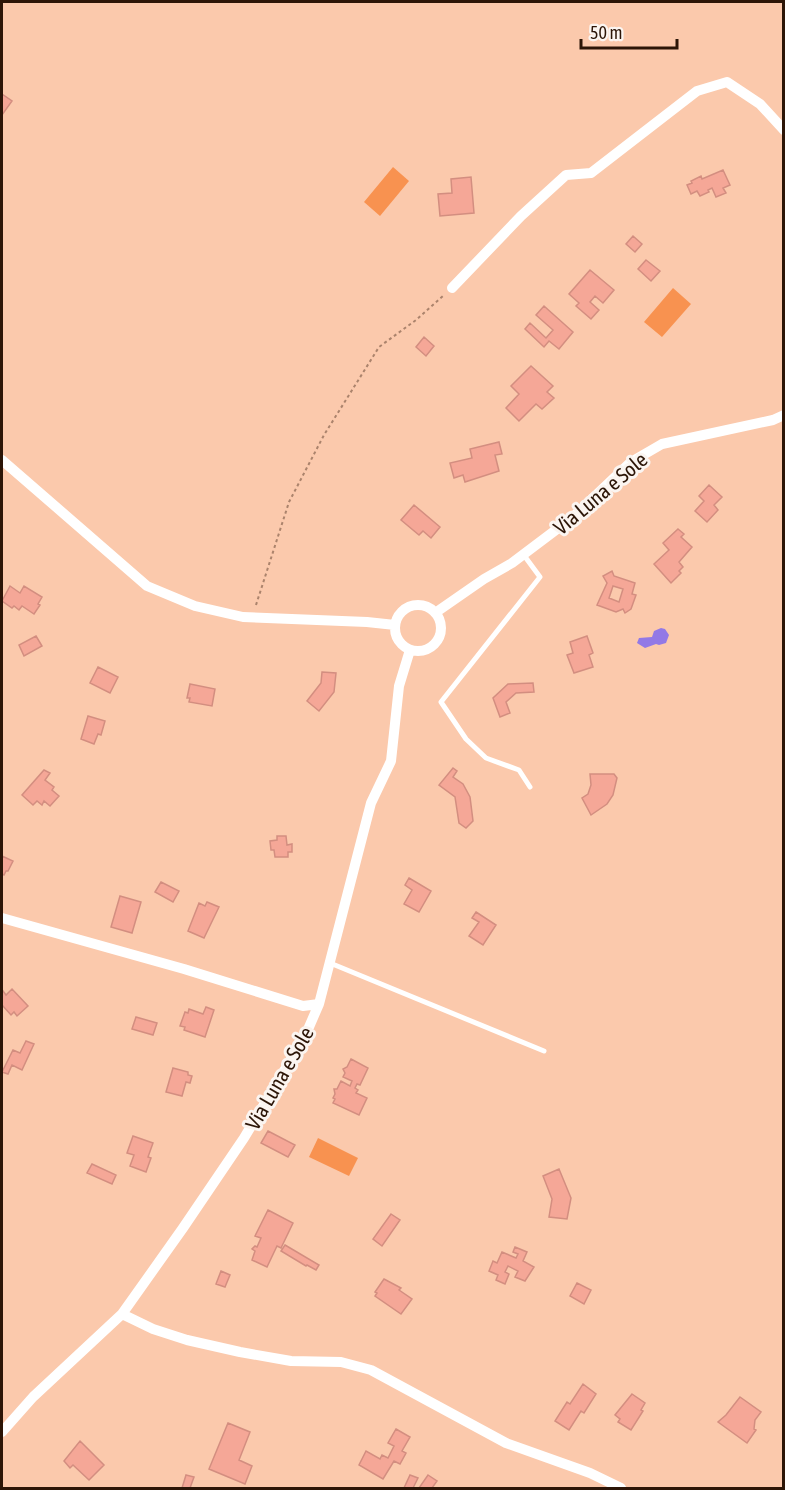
<svg xmlns="http://www.w3.org/2000/svg" width="785" height="1490" viewBox="0 0 785 1490" font-family="'Asap Condensed',sans-serif">
	<rect width="100%" height="100%" fill="#fbc9ac"/>
	<!-- green -->
	<path fill="#f89250" d="M 393,167 L 409,181 L 380,216 L 364,202 Z
		M 673,288 L 691,304 L 662,337 L 644,322 Z
		M 318,1138 L 358,1158 L 349,1176 L 309,1157 Z"/>
	<!-- water -->
	<path fill="#9279e6" d="M 661,628 L 665,629 L 669,635 L 666,643 L 659,645 L 656,644 L 645,648 L 637,643 L 639,638 L 652,637 L 654,631 Z"/>
	<!-- building -->
	<path fill="#f5a797" stroke="#d38e80" stroke-width="1.5" fill-rule="evenodd" d="M 2,94 L 12,101 L 2,115 Z
		M 723,170 L 730,185 L 723,188 L 726,193 L 716,197 L 712,188 L 708,190 L 709,192 L 700,196 L 697,191 L 691,194 L 687,185 L 692,183 L 691,181 L 701,176 L 702,179 Z
		M 471,177 L 474,213 L 440,216 L 438,194 L 452,193 L 451,179 Z
		M 633,236 L 642,244 L 635,252 L 626,244 Z
		M 646,260 L 660,271 L 651,281 L 638,269 Z
		M 590,270 L 614,290 L 603,303 L 595,296 L 590,302 L 599,310 L 591,319 L 576,306 L 579,303 L 569,294 Z
		M 544,306 L 573,332 L 559,349 L 549,341 L 544,347 L 525,329 L 530,323 L 546,338 L 553,330 L 536,315 Z
		M 424,337 L 434,346 L 426,356 L 416,347 Z
		M 531,366 L 553,386 L 547,392 L 554,398 L 542,409 L 536,404 L 519,421 L 506,408 L 519,394 L 511,386 Z
		M 499,442 L 502,454 L 495,455 L 499,471 L 465,482 L 463,475 L 454,478 L 450,463 L 472,458 L 470,449 Z
		M 709,485 L 722,497 L 714,505 L 718,510 L 707,522 L 695,511 L 704,501 L 699,496 Z
		M 414,505 L 440,527 L 431,538 L 423,531 L 419,535 L 401,520 Z
		M 678,529 L 684,534 L 681,537 L 692,547 L 679,562 L 683,567 L 679,571 L 681,573 L 671,583 L 654,564 L 669,550 L 663,543 Z
		M 612,571 L 614,576 L 635,583 L 632,594 L 636,595 L 631,609 L 625,613 L 623,609 L 616,612 L 597,605 L 607,583 L 603,576 ZM 613,586 L 623,589 L 619,602 L 609,598 Z
		M 10,586 L 20,593 L 24,586 L 42,597 L 38,604 L 40,605 L 34,614 L 22,606 L 19,610 L 14,606 L 12,608 L 2,601 Z
		M 36,636 L 42,646 L 24,656 L 19,645 Z
		M 587,636 L 593,653 L 589,655 L 593,667 L 574,673 L 567,655 L 573,653 L 570,642 Z
		M 98,667 L 118,677 L 110,693 L 90,683 Z
		M 322,672 L 336,673 L 334,692 L 319,711 L 307,701 L 321,683 Z
		M 533,683 L 534,692 L 516,693 L 506,702 L 510,713 L 500,717 L 493,698 L 508,684 Z
		M 190,684 L 215,689 L 212,706 L 189,702 L 190,698 L 187,698 Z
		M 88,716 L 105,721 L 101,735 L 98,734 L 94,744 L 81,739 Z
		M 453,768 L 457,771 L 453,777 L 463,784 L 470,797 L 473,821 L 466,828 L 459,823 L 455,797 L 439,785 Z
		M 44,770 L 50,773 L 45,780 L 54,787 L 52,790 L 59,796 L 50,806 L 44,801 L 42,805 L 37,801 L 33,805 L 22,795 Z
		M 590,774 L 614,774 L 617,778 L 613,795 L 607,804 L 591,815 L 582,798 L 588,794 L 591,785 Z
		M 277,836 L 286,836 L 287,845 L 292,844 L 292,852 L 288,852 L 288,857 L 275,857 L 274,850 L 271,850 L 270,841 L 277,840 Z
		M 2,856 L 13,861 L 8,871 L 6,871 L 4,875 L 2,874 Z
		M 409,878 L 431,891 L 419,912 L 404,904 L 412,890 L 405,885 Z
		M 161,882 L 179,891 L 173,902 L 155,892 Z
		M 120,896 L 141,902 L 132,933 L 111,927 Z
		M 207,902 L 219,907 L 204,938 L 188,931 L 199,903 L 205,906 Z
		M 476,912 L 496,925 L 483,945 L 469,936 L 479,922 L 472,918 Z
		M 12,989 L 28,1006 L 17,1016 L 14,1012 L 11,1015 L 2,1005 L 2,992 L 3,991 L 6,995 Z
		M 206,1007 L 214,1010 L 205,1037 L 184,1030 L 185,1027 L 180,1026 L 185,1012 L 188,1013 L 189,1009 L 203,1014 Z
		M 136,1017 L 157,1023 L 153,1035 L 132,1029 Z
		M 26,1041 L 34,1044 L 22,1070 L 12,1065 L 8,1074 L 2,1072 L 13,1050 L 20,1053 Z
		M 351,1059 L 368,1068 L 360,1085 L 357,1084 L 355,1088 L 358,1090 L 356,1093 L 367,1098 L 359,1115 L 333,1103 L 335,1099 L 333,1098 L 335,1094 L 334,1089 L 337,1089 L 341,1081 L 350,1086 L 352,1081 L 343,1077 L 345,1073 L 343,1069 L 347,1067 Z
		M 173,1068 L 188,1072 L 188,1075 L 192,1076 L 190,1083 L 186,1082 L 182,1096 L 166,1092 Z
		M 268,1131 L 295,1145 L 288,1157 L 261,1143 Z
		M 133,1136 L 153,1143 L 148,1157 L 151,1158 L 146,1172 L 130,1166 L 134,1155 L 127,1153 Z
		M 92,1164 L 116,1175 L 112,1184 L 87,1173 Z
		M 559,1169 L 571,1198 L 567,1219 L 549,1217 L 552,1199 L 543,1176 Z
		M 268,1210 L 293,1223 L 281,1248 L 277,1246 L 267,1267 L 252,1260 L 255,1251 L 252,1249 L 255,1246 L 257,1247 L 261,1238 L 255,1236 Z
		M 391,1214 L 400,1220 L 382,1246 L 373,1239 Z
		M 285,1245 L 319,1265 L 316,1270 L 307,1265 L 306,1266 L 281,1251 Z
		M 515,1247 L 527,1252 L 523,1261 L 534,1267 L 525,1281 L 515,1277 L 518,1271 L 508,1266 L 505,1272 L 509,1274 L 505,1284 L 496,1280 L 498,1275 L 489,1271 L 493,1261 L 497,1263 L 502,1252 L 516,1258 L 518,1254 L 513,1252 Z
		M 221,1271 L 230,1275 L 225,1287 L 216,1284 Z
		M 384,1279 L 401,1288 L 399,1290 L 412,1299 L 401,1314 L 375,1296 L 377,1293 L 375,1292 Z
		M 577,1283 L 591,1290 L 584,1304 L 570,1296 Z
		M 583,1384 L 596,1394 L 584,1413 L 581,1411 L 569,1430 L 555,1421 L 567,1402 L 570,1404 Z
		M 632,1394 L 645,1403 L 641,1410 L 643,1411 L 631,1430 L 618,1422 L 620,1419 L 615,1415 Z
		M 740,1397 L 761,1412 L 755,1420 L 754,1429 L 756,1430 L 747,1443 L 718,1422 L 726,1415 Z
		M 228,1423 L 250,1432 L 239,1460 L 252,1466 L 245,1484 L 209,1469 Z
		M 396,1429 L 410,1437 L 402,1451 L 406,1453 L 400,1464 L 394,1461 L 383,1479 L 359,1465 L 366,1451 L 380,1459 L 382,1455 L 388,1458 L 394,1446 L 388,1443 Z
		M 80,1441 L 104,1465 L 89,1480 L 73,1465 L 70,1468 L 64,1461 Z
		M 186,1475 L 194,1477 L 190,1488 L 182,1488 Z
		M 410,1475 L 418,1478 L 413,1488 L 404,1488 Z
		M 428,1475 L 437,1481 L 432,1488 L 419,1488 Z"/>
	<g fill="none" stroke-linecap="round" stroke-linejoin="round">
		<!-- path -->
		<path stroke="#ab836c" stroke-width="2" stroke-dasharray="3 3" stroke-linecap="butt" d="M 256,605 L 289,502 L 324,435 L 379,347 L 416,320 L 443,296"/>
		<!-- lane -->
		<path stroke="#fff" stroke-width="5" d="M 523,554 L 540,577 L 441,702 L 466,739 L 486,758 L 519,770 L 530,787
			M 330,963 L 544,1051"/>
		<!-- street -->
		<path stroke="#fff" stroke-width="10" d="M 452,288 L 521,216 L 566,175 L 591,173 L 697,91 L 727,82 L 760,104 L 784,130
			M 2,460 L 147,586 L 195,606 L 243,617 L 367,622 L 395,625
			M395 628a23 23 0 1 1 46 0a23 23 0 1 1-46 0Z
			M 435,613 L 484,579 L 512,563 L 573,517 L 631,462 L 662,444 L 773,420 L 784,415
			M 2,918 L 184,969 L 303,1006 L 319,1004
			M 122,1314 L 153,1329 L 187,1340 L 240,1352 L 291,1361 L 341,1362 L 371,1370 L 506,1443 L 590,1473 L 621,1488
			M 2,1432 L 33,1397 L 122,1314 L 183,1228 L 244,1138 L 306,1034 L 319,1004 L 371,803 L 391,761 L 399,686 L 410,650"/>
	</g>
	<g text-anchor="middle" dominant-baseline="central" stroke-width="6" stroke-linejoin="round" paint-order="stroke">
		<!-- street labels -->
		<g font-size="21" fill="#2c1507" stroke="#fbf5f1">
			<text transform="translate(600 493) rotate(-40)">Via Luna e Sole</text>
			<text transform="translate(279 1078) rotate(-60)">Via Luna e Sole</text>
		</g>
	</g>
	<!-- border -->
	<rect width="785" height="1490" fill="none" stroke="#2c1507" stroke-width="6"/>
	<!-- scale -->
	<path d="M581 39v9h96v-9" fill="none" stroke="#2c1507" stroke-width="3"/>
	<text x="590" y="39" font-size="18" fill="#2c1507" stroke="#fbf5f1" stroke-width="4.5" paint-order="stroke">50 m</text>
</svg>
